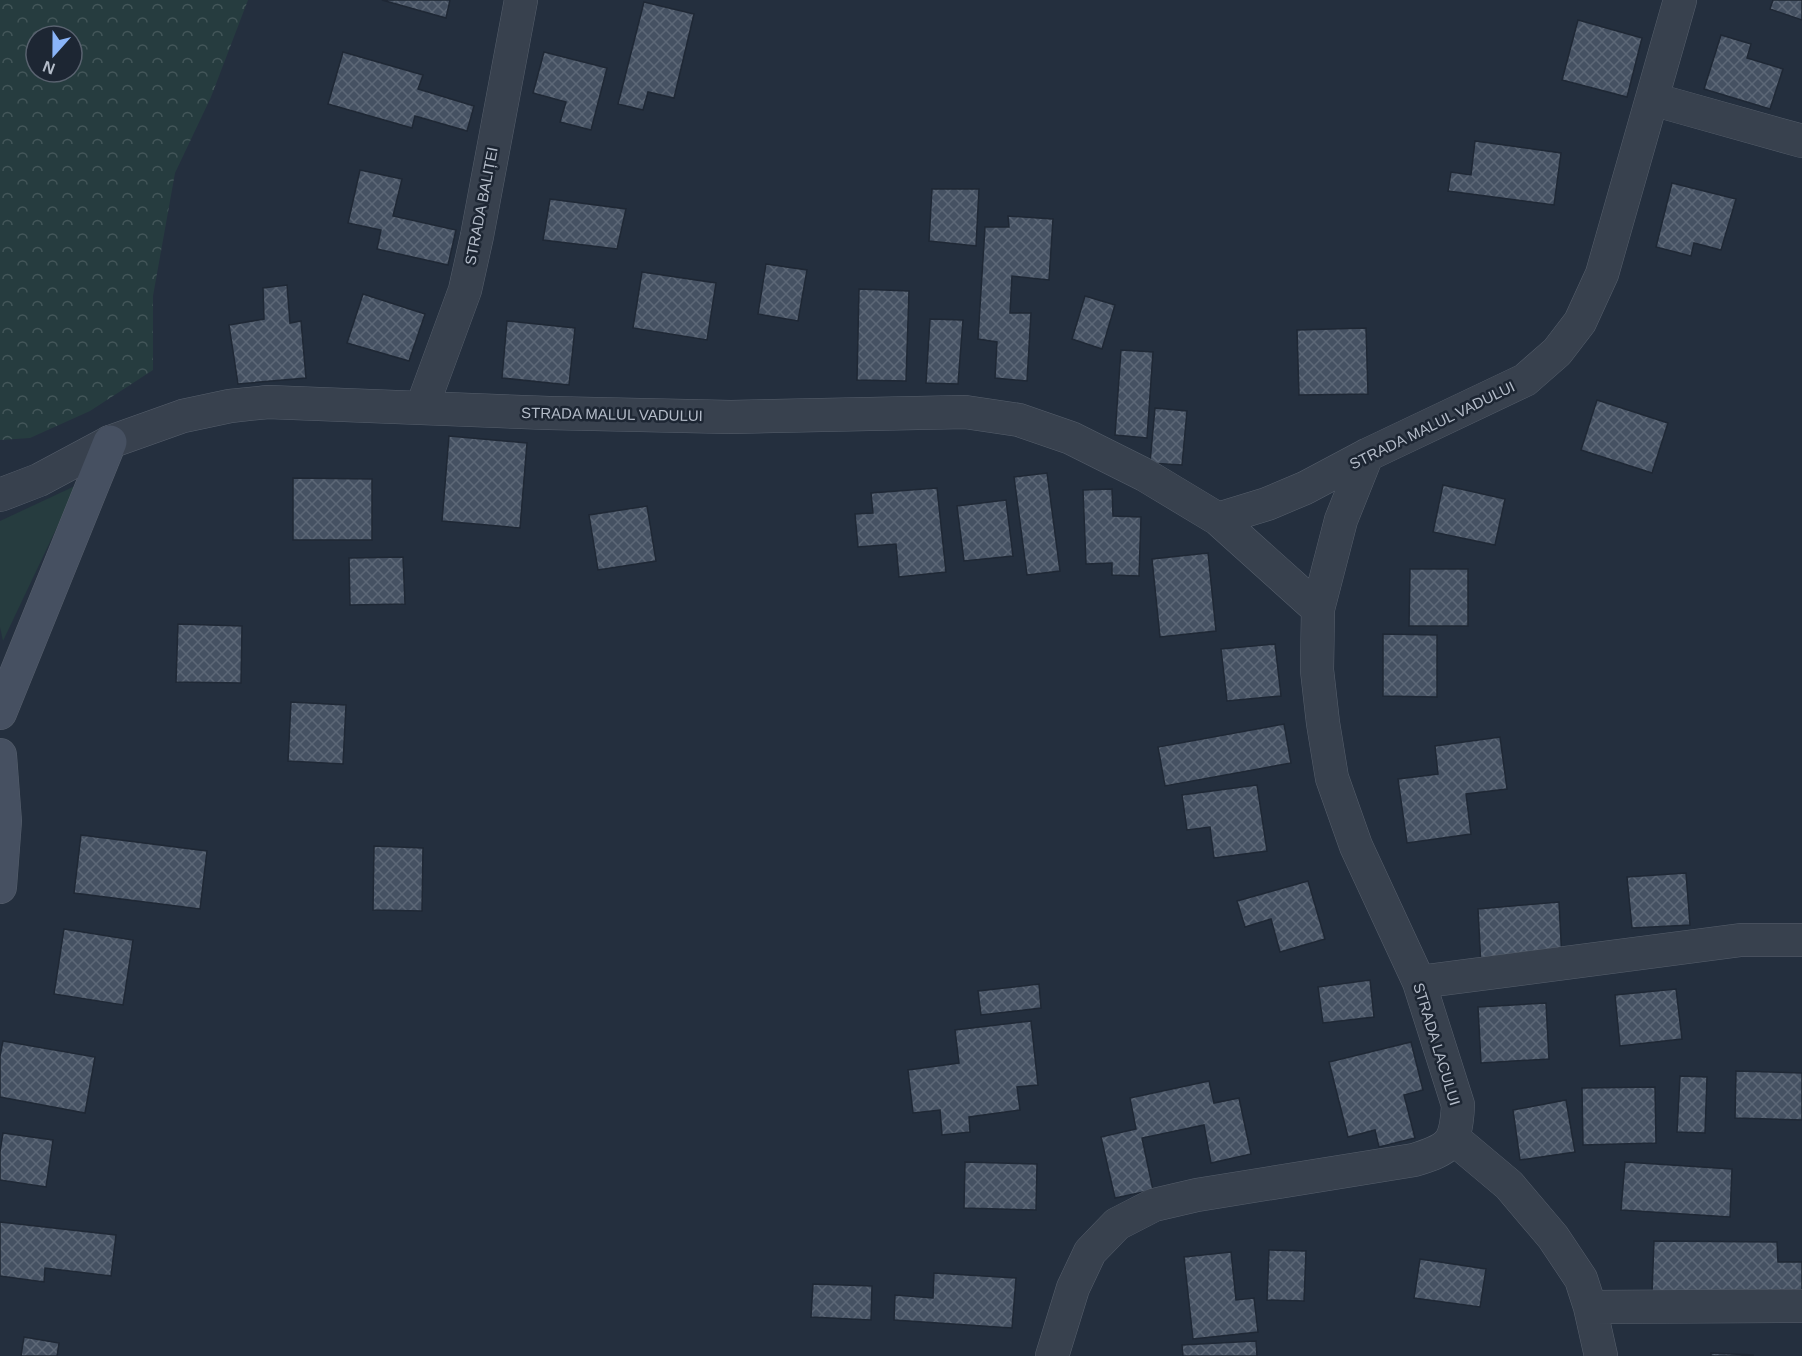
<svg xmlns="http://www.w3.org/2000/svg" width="1802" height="1356" viewBox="0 0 1802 1356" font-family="Helvetica,sans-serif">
	<defs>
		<pattern id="forest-crowns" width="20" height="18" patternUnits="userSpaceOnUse" patternTransform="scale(1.5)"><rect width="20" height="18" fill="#263c3f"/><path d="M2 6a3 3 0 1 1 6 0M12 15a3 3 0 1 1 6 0" fill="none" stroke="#435659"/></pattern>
		<pattern id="building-cross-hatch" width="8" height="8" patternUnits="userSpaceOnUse" patternTransform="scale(1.5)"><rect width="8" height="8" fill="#455162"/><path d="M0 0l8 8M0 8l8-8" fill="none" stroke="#5d6877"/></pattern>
	</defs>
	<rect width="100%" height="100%" fill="#242f3e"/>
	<!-- green -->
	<path fill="#263c3f" d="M 77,485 L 3,641 L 0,627 L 0,521 Z"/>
	<!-- forest -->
	<path fill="url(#forest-crowns)" fill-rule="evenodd" d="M 0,0 L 248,0 L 211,97 L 175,173 L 153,296 L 153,370 L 90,411 L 30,438 L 0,440 ZM 36,36 L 72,36 L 72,72 L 36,72 Z"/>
	<!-- building -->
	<path fill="url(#building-cross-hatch)" stroke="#1f2835" stroke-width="1.5" d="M 382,0 L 450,0 L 446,18 Z
		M 1773,0 L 1802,0 L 1802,20 L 1770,9 Z
		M 644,2 L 694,14 L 674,98 L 648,92 L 643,110 L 618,104 Z
		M 1578,20 L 1642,38 L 1627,97 L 1562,80 Z
		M 1721,35 L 1751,44 L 1747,58 L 1783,69 L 1770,109 L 1704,89 Z
		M 343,52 L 423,75 L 418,89 L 474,106 L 467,131 L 415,116 L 412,128 L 328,104 Z
		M 544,52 L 607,68 L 591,130 L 560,122 L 566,102 L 533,93 Z
		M 1475,141 L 1561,153 L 1554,205 L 1448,191 L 1451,172 L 1471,175 Z
		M 360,170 L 402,179 L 393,216 L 456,230 L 448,265 L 377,249 L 381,230 L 348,223 Z
		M 1672,183 L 1736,199 L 1721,250 L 1694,243 L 1691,256 L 1656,247 Z
		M 932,189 L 979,189 L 976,246 L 929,241 Z
		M 550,199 L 626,209 L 617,249 L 543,240 Z
		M 1008,216 L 1053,219 L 1049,280 L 1012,276 L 1010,313 L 1031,313 L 1027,381 L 995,378 L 997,342 L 978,339 L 985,227 L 1009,227 Z
		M 766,264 L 807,270 L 798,321 L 758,314 Z
		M 642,272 L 716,283 L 707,340 L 633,328 Z
		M 287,285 L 290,323 L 301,321 L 306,378 L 238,384 L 229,325 L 264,319 L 263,288 Z
		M 859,289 L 909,291 L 906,381 L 857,380 Z
		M 363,294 L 425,314 L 409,361 L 347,343 Z
		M 1085,296 L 1115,305 L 1102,349 L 1072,339 Z
		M 930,319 L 963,320 L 958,384 L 926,383 Z
		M 507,321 L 575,328 L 569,385 L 502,378 Z
		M 1366,328 L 1368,394 L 1299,395 L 1297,330 Z
		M 1121,350 L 1153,352 L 1147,438 L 1115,435 Z
		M 1597,400 L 1668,423 L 1652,473 L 1581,450 Z
		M 1155,408 L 1187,411 L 1182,465 L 1150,463 Z
		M 449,436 L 527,443 L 520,528 L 442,521 Z
		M 1047,473 L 1060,571 L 1027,575 L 1014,477 Z
		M 293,478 L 372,479 L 372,540 L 293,540 Z
		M 1443,485 L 1505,499 L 1495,545 L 1433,532 Z
		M 937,488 L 946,572 L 899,577 L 896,544 L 858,547 L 855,514 L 873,513 L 871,493 Z
		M 1112,489 L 1113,516 L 1141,517 L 1139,576 L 1112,575 L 1112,563 L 1086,564 L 1083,490 Z
		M 1006,500 L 1013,556 L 964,561 L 957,506 Z
		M 647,506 L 656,561 L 598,570 L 589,515 Z
		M 1208,553 L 1216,631 L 1160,637 L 1152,559 Z
		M 403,557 L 405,604 L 350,605 L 349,558 Z
		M 1410,569 L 1468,569 L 1468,626 L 1409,626 Z
		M 178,624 L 242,626 L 241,683 L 176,682 Z
		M 1383,634 L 1437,635 L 1437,697 L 1383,696 Z
		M 1275,644 L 1281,696 L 1227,701 L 1221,649 Z
		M 291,702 L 346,705 L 343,764 L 288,761 Z
		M 1284,724 L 1291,763 L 1165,786 L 1158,747 Z
		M 1500,737 L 1507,789 L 1466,794 L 1471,834 L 1407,843 L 1398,779 L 1438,774 L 1435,746 Z
		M 1257,785 L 1267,851 L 1214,858 L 1210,827 L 1187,830 L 1182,795 Z
		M 81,835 L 207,851 L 200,909 L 74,893 Z
		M 374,846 L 423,848 L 422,911 L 373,910 Z
		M 1686,873 L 1690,925 L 1632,928 L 1627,877 Z
		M 1308,881 L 1325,939 L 1280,952 L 1271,919 L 1245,927 L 1237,901 Z
		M 1559,902 L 1562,960 L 1481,967 L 1478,909 Z
		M 64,929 L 133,940 L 123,1005 L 54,994 Z
		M 1370,980 L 1374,1017 L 1323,1023 L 1318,987 Z
		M 1039,984 L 1041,1008 L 981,1015 L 978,991 Z
		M 1676,989 L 1682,1039 L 1620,1046 L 1615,995 Z
		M 1546,1003 L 1549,1059 L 1481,1063 L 1478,1007 Z
		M 1031,1021 L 1038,1085 L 1017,1087 L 1020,1110 L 969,1117 L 970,1132 L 942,1135 L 940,1110 L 913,1113 L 908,1070 L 959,1063 L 955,1030 Z
		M 3,1041 L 95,1057 L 85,1113 L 0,1097 L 0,1056 Z
		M 1411,1042 L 1423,1090 L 1404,1095 L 1415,1138 L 1379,1147 L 1375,1130 L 1348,1137 L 1329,1062 Z
		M 1736,1071 L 1802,1073 L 1802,1120 L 1735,1118 Z
		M 1680,1076 L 1707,1077 L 1705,1133 L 1677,1132 Z
		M 1209,1081 L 1214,1103 L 1239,1098 L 1251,1154 L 1211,1163 L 1204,1125 L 1142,1138 L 1153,1190 L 1115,1198 L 1101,1137 L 1136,1129 L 1130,1098 Z
		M 1655,1087 L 1656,1143 L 1583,1145 L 1582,1088 Z
		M 1566,1100 L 1575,1152 L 1520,1160 L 1513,1110 Z
		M 3,1133 L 53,1140 L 46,1187 L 0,1180 L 0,1152 Z
		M 965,1162 L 1037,1164 L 1036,1210 L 964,1208 Z
		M 1625,1162 L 1732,1169 L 1730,1217 L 1621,1210 Z
		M 0,1222 L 116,1235 L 111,1276 L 45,1268 L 44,1282 L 0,1276 Z
		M 1654,1241 L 1777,1242 L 1778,1262 L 1802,1262 L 1802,1298 L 1652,1293 Z
		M 1269,1250 L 1306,1251 L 1304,1301 L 1267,1300 Z
		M 1231,1252 L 1236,1300 L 1254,1298 L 1258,1332 L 1193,1339 L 1184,1257 Z
		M 1420,1259 L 1486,1269 L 1480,1307 L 1414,1298 Z
		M 934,1273 L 1016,1278 L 1012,1328 L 894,1320 L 895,1295 L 933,1298 Z
		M 813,1284 L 872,1286 L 871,1320 L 811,1317 Z
		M 24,1337 L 59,1343 L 57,1356 L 21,1356 Z
		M 1256,1341 L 1257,1356 L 1183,1356 L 1182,1345 Z
		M 1711,1353 L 1753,1355 L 1753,1356 L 1711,1356 Z"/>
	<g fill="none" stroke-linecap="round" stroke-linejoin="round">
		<!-- street casing -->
		<g stroke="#565f6c" stroke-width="34">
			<path id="street" d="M 1652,99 L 1802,141
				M 422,407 L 465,290 L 477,236 L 521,0
				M 0,495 L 39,480 L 110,442 L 183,416 L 230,406 L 268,402 L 549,413 L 731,417 L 965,412 L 1019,420 L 1071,438 L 1145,475 L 1218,519 L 1318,609
				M 1218,519 L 1267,504 L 1305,488 L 1367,455 L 1525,380 L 1557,352 L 1580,322 L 1602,274 L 1680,0
				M 1419,982 L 1741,940 L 1802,940
				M 1453,1138 L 1509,1185 L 1553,1237 L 1581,1279 L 1590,1307 L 1601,1356
				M 1590,1307 L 1802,1306
				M 1052,1356 L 1073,1288 L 1090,1252 L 1117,1224 L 1154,1205 L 1197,1195 L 1414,1160 C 1450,1149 1456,1144 1458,1105 L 1419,982 L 1356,846 L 1332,778 L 1323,723 L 1317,670 L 1318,609 L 1341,520 L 1367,455"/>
		</g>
		<!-- secondary casing -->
		<g stroke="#565f6c" stroke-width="34">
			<path id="secondary" d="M 0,713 L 110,442
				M 0,755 L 5,821 L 0,887"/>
		</g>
		<!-- street -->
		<use href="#street" stroke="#38414e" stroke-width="33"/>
		<!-- secondary -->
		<use href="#secondary" stroke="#465061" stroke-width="33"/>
	</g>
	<g text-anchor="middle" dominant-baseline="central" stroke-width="5" stroke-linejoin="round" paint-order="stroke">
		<!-- street labels -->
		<g font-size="15" fill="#b4bcc9" stroke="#1d2633">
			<text transform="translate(481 206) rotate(-79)">STRADA BALIȚEI</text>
			<text transform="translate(612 414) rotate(1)">STRADA MALUL VADULUI</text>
			<text transform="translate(1432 425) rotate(-26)">STRADA MALUL VADULUI</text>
			<text transform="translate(1437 1044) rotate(73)">STRADA LACULUI</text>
		</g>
	</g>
	<!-- north arrow -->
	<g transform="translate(54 54) rotate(201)"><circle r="28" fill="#1d2633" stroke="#59626f" stroke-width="1.5"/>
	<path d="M0-4.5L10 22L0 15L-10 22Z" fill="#8ab4f8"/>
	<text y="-9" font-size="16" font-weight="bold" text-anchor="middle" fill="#b4bcc9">N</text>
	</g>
</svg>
